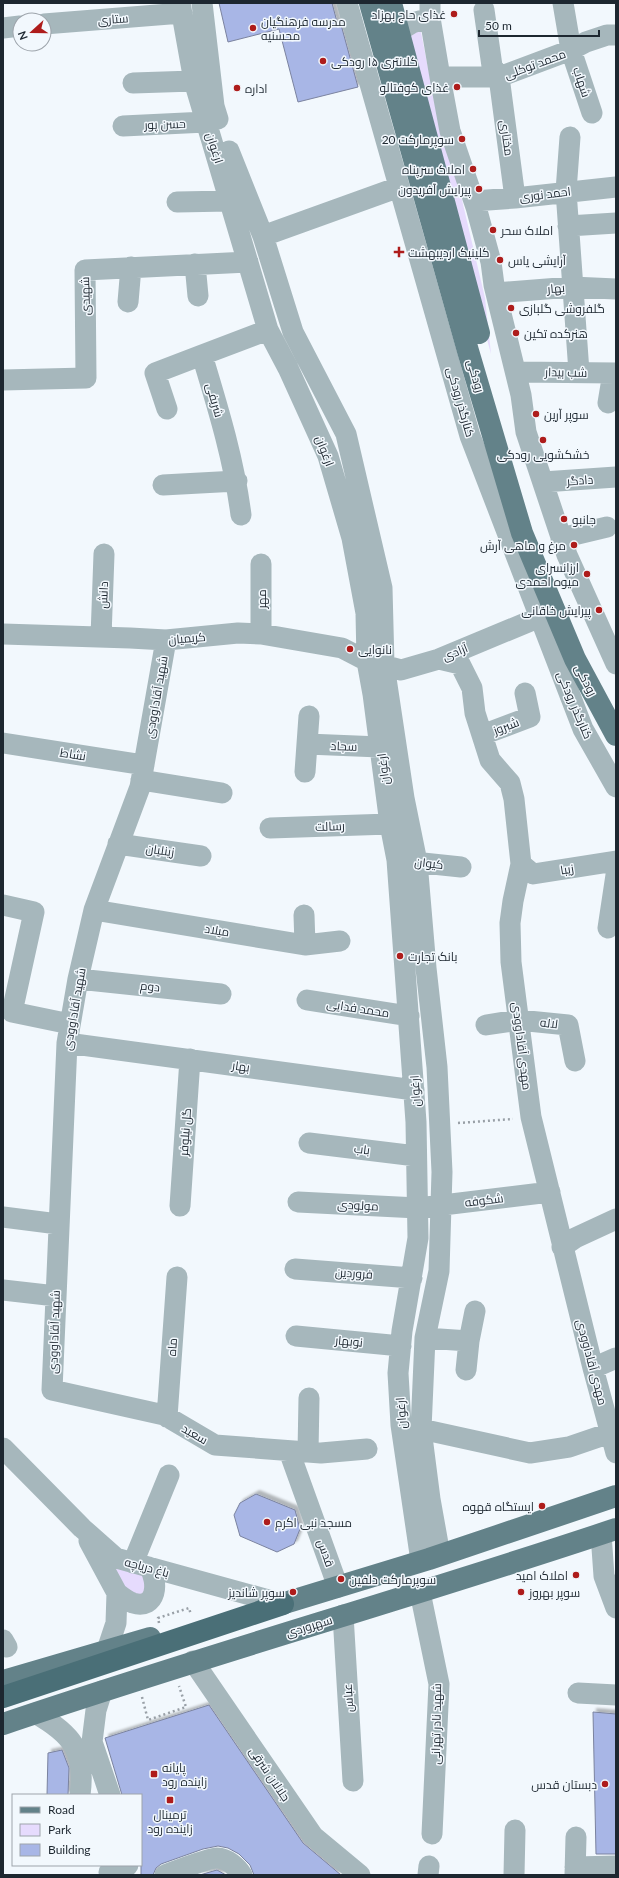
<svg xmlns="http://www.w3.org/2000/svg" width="619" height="1878" viewBox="0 0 619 1878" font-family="Lato,Cairo,sans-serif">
	<defs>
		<filter id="shadow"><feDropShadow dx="3.5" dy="-3.5" stdDeviation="1" flood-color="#0004"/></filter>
	</defs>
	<rect width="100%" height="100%" fill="#f2f8fd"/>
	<!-- green -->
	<path fill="#e6dbfd" d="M 420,27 L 436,109 L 462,200 L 485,298 L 491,354 L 404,34 Z
		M 108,1563 L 142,1572 L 149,1585 L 141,1595 L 129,1595 Z"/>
	<!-- building -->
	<path fill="#a8b6e6" stroke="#7b839f" filter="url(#shadow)" d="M 219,3 L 332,3 L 337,22 L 340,21 L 358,87 L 298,102 L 279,29 L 228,42 Z
		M 256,1494 L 295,1510 L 300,1529 L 294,1544 L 277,1552 L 240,1536 L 234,1515 L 240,1503 Z
		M 209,1705 L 303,1843 L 341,1875 L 254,1875 L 250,1865 L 239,1854 L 228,1848 L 218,1846 L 203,1849 L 161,1864 L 156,1868 L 153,1875 L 141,1875 L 141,1795 L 122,1795 L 105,1738 Z
		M 593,1712 L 616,1714 L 616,1854 L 596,1854 Z
		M 62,1750 L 69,1768 L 68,1795 L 47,1795 L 48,1753 Z
		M 217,1870 L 226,1875 L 200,1875 L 210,1872 Z"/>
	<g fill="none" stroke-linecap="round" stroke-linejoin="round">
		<!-- path -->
		<path stroke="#99a0a7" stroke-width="2.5" stroke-dasharray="2 3" stroke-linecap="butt" d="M 458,1123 L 513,1119
			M 159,1623 L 158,1618 L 189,1608 L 191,1615
			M 142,1697 L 148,1720 L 186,1707 L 179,1686"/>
		<!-- minor -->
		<path stroke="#a6b7bc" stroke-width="21" d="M 180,3 L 194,81 L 268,330 L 288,368 L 328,456 L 352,538 L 366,613 L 367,661 L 373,694 L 390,824 L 397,860 L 416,1122 L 418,1238 L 402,1331 L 398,1373 L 401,1425 L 421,1561
			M 202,3 L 214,106 L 218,119
			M 347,3 L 470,436 L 583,729 L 616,787
			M 430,3 L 430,18 L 440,77 L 450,131 L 476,207 L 491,262 L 494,285 L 521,395 L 526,432 L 567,555 L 616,664
			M 563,3 L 571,50 L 592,113
			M 484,10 L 492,66 L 499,77 L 515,198
			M 44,24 L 182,13
			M 3,28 L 20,26
			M 399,31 L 412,23 L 430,18
			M 440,77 L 499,77 L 571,50 L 586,42 L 607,35 L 616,35
			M 133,83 L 194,81
			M 123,126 L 206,122
			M 570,137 L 566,191 L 579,372
			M 229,151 L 263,236 L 293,332 L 346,434 L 382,588 L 384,665 L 404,798 L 417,862 L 426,968 L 437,1067 L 442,1172 L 439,1271 L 425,1338 L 421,1429 L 430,1499 L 440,1555
			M 474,201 L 515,198 L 616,187
			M 177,202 L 229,201
			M 568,226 L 616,223
			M 263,236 L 399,187
			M 195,264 L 198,296
			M 496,293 L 572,287 L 616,289
			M 128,302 L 131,267
			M 516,372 L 616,373
			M 3,380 L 86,378 L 85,270 L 248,262
			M 608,403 L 613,373
			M 167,409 L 155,373 L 202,355
			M 543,482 L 616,477
			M 163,485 L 237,481
			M 241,515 C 234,460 218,408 202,355 L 268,330
			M 561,538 L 607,527
			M 261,564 L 261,634
			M 3,634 L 130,638 L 166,640 L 238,633 L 261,634 L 342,648 L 367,661 L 401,670 L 439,659 L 540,617
			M 101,637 L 104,554
			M 166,640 L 140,787 L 94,910 L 78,979 L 67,1043 L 52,1390 L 164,1415 L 215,1445 L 321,1453 L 367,1449
			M 439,659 L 460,664 L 472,688 L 475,713 L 490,760 L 510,783 L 514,799 L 521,864 L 513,901 L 510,923 L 511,962 L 531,1117 L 593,1368 L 616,1453
			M 482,735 L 530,717 L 525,693
			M 3,743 L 144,765
			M 307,744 L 380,747
			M 305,772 L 309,716
			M 141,780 L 222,793
			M 270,828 L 390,824
			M 118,844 L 201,856
			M 404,861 L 461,867
			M 521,864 L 533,874 L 616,861
			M 3,905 L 34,912 L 12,1012 L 70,1024
			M 94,910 L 305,945 L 340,941
			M 304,915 L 305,945
			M 608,928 L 616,875
			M 78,979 L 221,994
			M 307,1000 L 409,1016
			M 486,1025 L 518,1020 L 568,1025 L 575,1061
			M 67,1043 L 414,1090
			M 309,1143 L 416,1156
			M 298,1202 L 418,1208 L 550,1192
			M 180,1206 L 190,1059
			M 3,1217 L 58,1224
			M 562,1247 L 575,1238 L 616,1219
			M 295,1269 L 412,1278
			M 3,1290 L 56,1296
			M 296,1336 L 401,1346
			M 425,1338 L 469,1341
			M 593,1368 L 616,1358
			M 466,1370 L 469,1341 L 475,1311
			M 167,1417 L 177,1277
			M 421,1429 L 530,1453 L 569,1447 L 610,1433
			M 3,1448 L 82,1528 L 116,1558 L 283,1604
			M 289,1451 L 338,1587
			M 308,1452 L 309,1398
			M 601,1534 L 604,1576 L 616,1608
			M 89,1541 L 117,1593 L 116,1623 L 107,1650
			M 133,1563 L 169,1475
			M 420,1592 L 439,1684 L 432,1834
			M 117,1593 C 122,1597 127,1601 133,1603 C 157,1610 159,1582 149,1567
			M 343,1615 L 353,1781
			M 3,1640 L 7,1647
			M 193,1661 L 313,1836 L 360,1875
			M 102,1691 L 96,1710 L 92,1742 L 110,1795
			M 578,1693 L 616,1695
			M 35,1713 C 72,1734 86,1751 80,1795
			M 575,1867 L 616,1866
			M 109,1872 L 122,1871 L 128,1865
			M 165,1875 C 176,1871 208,1858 217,1858 C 227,1858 237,1867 242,1875
			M 428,1875 L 429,1866
			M 514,1875 L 515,1830
			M 575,1875 L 576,1837"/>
		<!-- major -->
		<path stroke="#638289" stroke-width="22" d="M 370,3 L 468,351 L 522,533 L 575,659 L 616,735
			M 391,3 L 479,333
			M 265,1609 L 429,1559 L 616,1496
			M 3,1681 L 150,1638
			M 3,1724 C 206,1655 413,1597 616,1529"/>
		<!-- highway -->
		<path stroke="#4a6f77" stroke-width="22" d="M 3,1697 L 283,1604"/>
	</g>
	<!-- markers -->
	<g fill="#ae1c1b" stroke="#f2f8fd" stroke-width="1.5">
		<circle cx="454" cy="14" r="4"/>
		<circle cx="253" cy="28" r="4"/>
		<circle cx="323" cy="61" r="4"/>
		<circle cx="457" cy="87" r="4"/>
		<circle cx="237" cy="88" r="4"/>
		<circle cx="462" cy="139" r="4"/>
		<circle cx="473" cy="169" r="4"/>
		<circle cx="479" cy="189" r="4"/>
		<circle cx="493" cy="230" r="4"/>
		<path d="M397 246h4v4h4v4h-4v4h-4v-4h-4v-4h4z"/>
		<circle cx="500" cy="260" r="4"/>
		<circle cx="511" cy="308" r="4"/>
		<circle cx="516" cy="333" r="4"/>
		<circle cx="536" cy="414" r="4"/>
		<circle cx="543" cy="440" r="4"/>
		<circle cx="564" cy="519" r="4"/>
		<circle cx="574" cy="545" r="4"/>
		<circle cx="587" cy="574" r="4"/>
		<circle cx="599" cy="610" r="4"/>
		<circle cx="350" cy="649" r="4"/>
		<circle cx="400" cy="956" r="4"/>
		<circle cx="542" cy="1506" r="4"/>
		<circle cx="267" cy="1522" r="4"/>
		<circle cx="576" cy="1575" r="4"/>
		<circle cx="341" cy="1579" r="4"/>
		<circle cx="293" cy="1592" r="4"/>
		<circle cx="521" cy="1592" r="4"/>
		<rect x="150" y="1770" width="8" height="8" rx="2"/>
		<circle cx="605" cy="1784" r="4"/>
		<rect x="166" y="1796" width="8" height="8" rx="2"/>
	</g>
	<g text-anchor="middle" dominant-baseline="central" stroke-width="3" stroke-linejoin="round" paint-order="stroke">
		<!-- poi labels -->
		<g font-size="12" fill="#1d2730" stroke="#f2f8fd" text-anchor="start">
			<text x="446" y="14" text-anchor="end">غذای حاج بهزاد</text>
			<text x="261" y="21">مدرسه فرهنگیان<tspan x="261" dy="14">محسنیه</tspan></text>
			<text x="331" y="61">کلانتری ۱۵ رودکی</text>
			<text x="449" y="87" text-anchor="end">غذای کوفتالو</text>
			<text x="245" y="88">اداره</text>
			<text x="454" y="139" text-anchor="end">سوپرمارکت 20</text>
			<text x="465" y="169" text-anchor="end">املاک سرپناه</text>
			<text x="471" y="189" text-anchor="end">پیرایش آفریدون</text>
			<text x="501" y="230">املاک سحر</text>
			<text x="408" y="252">کلینیک اردیبهشت</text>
			<text x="508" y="260">آرایشی یاس</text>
			<text x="519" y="308">گلفروشی گلبازی</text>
			<text x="524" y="333">هنرکده تکین</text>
			<text x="544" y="414">سوپر آرین</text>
			<text x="543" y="454" text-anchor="middle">خشکشویی رودکی</text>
			<text x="572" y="519">جانبو</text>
			<text x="566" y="545" text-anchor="end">مرغ و ماهی آرش</text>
			<text x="579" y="567" text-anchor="end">ارزانسرای<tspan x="579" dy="14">میوه احمدی</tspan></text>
			<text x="591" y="610" text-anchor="end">پیرایش خاقانی</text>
			<text x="358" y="649">نانوایی</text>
			<text x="408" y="956">بانک تجارت</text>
			<text x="534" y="1506" text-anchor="end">ایستگاه قهوه</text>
			<text x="275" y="1522">مسجد نبی اکرم</text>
			<text x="568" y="1575" text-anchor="end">املاک امید</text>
			<text x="349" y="1579">سوپرمارکت دلفین</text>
			<text x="285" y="1592" text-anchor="end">سوپر شاندیز</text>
			<text x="529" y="1592">سوپر بهروز</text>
			<text x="162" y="1767">پایانه<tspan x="162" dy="14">زاینده رود</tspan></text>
			<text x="597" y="1784" text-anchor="end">دبستان قدس</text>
			<text x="170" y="1814" text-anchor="middle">ترمینال<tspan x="170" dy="14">زاینده رود</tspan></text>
		</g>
		<!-- street labels -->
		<g font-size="12" fill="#1d2730" stroke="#f2f8fd">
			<text transform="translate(113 19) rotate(-4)">ستاری</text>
			<text transform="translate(535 64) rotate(-20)">محمد توکلی</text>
			<text transform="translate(582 82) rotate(71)">شهاب</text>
			<text transform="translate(165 124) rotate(-2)">حسن پور</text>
			<text transform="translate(507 138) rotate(82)">مختاری</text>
			<text transform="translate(215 148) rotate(72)">ارغوان</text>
			<text transform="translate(545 194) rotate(-7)">احمد نوری</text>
			<text transform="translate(556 288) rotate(-5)">بهار</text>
			<text transform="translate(85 296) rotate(-91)">شهیدی</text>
			<text transform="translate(566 372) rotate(1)">شب بیدار</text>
			<text transform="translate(476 376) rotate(74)">رودکی</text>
			<text transform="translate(215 400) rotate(74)">شریفی</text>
			<text transform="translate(461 402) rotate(74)">کنارگذر رودکی</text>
			<text transform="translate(325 451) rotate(69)">ارغوان</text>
			<text transform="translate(580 480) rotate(-4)">دادگر</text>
			<text transform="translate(103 595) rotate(-88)">دانش</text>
			<text transform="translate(261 599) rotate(-90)">مهر</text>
			<text transform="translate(187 638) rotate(-5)">کریمیان</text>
			<text transform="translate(455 652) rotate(-22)">آزادی</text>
			<text transform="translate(586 680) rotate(62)">رودکی</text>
			<text transform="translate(156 697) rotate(-80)">شهید آقاداوودی</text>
			<text transform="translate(575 705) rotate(67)">کنارگذر رودکی</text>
			<text transform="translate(506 726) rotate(-21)">شبروز</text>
			<text transform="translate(344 746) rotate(2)">سجاد</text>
			<text transform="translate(73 754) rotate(9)">نشاط</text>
			<text transform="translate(383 769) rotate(-97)">ارغوان</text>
			<text transform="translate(330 826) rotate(-2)">رسالت</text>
			<text transform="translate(160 850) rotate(8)">زینلیان</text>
			<text transform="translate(429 863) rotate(6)">کیوان</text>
			<text transform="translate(567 869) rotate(-9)">زیبا</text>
			<text transform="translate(217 930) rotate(9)">میلاد</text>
			<text transform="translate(150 986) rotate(6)">دوم</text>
			<text transform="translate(358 1008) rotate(9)">محمد فدایی</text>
			<text transform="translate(74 1009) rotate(-80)">شهید آقاداوودی</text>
			<text transform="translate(549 1023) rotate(7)">لاله</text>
			<text transform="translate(522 1046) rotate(83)">مهدی آقاداوودی</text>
			<text transform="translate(241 1066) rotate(8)">بهار</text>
			<text transform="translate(415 1091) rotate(-93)">ارغوان</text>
			<text transform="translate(185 1132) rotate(-86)">گل نیلوفر</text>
			<text transform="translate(362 1149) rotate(7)">باب</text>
			<text transform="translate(484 1200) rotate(-7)">شکوفه</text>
			<text transform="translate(358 1205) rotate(3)">مولودی</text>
			<text transform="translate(354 1273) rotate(4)">فروردین</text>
			<text transform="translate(54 1332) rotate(-88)">شهید آقاداوودی</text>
			<text transform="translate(349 1341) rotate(5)">نوبهار</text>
			<text transform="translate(172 1347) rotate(-86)">ماه</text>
			<text transform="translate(592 1362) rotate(75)">مهدی آقاداوودی</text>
			<text transform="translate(401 1413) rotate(-94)">ارغوان</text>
			<text transform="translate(195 1434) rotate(30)">سعید</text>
			<text transform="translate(326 1553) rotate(70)">قدس</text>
			<text transform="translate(147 1567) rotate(15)">باغ دریاچه</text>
			<text transform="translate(309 1626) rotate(-17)">سهروردی</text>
			<text transform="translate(348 1698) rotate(-93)">عباس</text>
			<text transform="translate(436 1724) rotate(-89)">شهید نادر تهرانی</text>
			<text transform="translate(270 1774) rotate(56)">جلالان شرقی</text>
		</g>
	</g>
	<!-- border -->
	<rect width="619" height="1878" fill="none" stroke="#1d2730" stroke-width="8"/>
	<!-- legend -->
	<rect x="12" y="1794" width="130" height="72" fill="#f2f8fd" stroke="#9da4ab"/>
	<rect x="20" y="1807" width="20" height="6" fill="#638289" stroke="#9da4ab"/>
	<text x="48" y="1814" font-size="12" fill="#1d2730">Road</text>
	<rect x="20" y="1824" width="20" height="12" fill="#e6dbfd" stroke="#9da4ab"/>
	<text x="48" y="1834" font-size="12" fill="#1d2730">Park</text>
	<rect x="20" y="1844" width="20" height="12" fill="#a8b6e6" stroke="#9da4ab"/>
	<text x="48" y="1854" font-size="12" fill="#1d2730">Building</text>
	<!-- north arrow -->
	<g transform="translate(32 32) rotate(249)"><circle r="19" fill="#f2f8fd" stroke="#9da4ab"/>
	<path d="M0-3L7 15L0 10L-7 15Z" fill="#ae1c1b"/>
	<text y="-6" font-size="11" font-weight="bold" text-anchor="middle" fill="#1d2730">N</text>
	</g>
	<!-- scale -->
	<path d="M479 30v6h120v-6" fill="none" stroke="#1d2730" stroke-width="2"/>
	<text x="485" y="30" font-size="12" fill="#1d2730" stroke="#f2f8fd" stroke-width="3" paint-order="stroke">50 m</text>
</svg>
